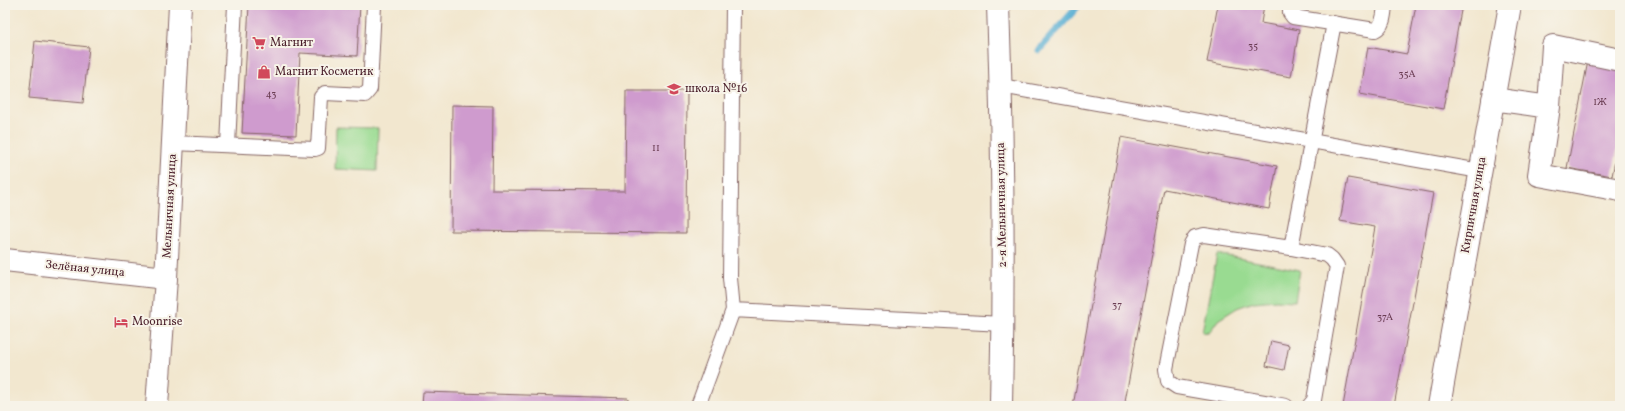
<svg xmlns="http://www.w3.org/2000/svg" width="1625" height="411" viewBox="0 0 1625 411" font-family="Vollkorn,serif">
	<rect width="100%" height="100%" fill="#f7f3e8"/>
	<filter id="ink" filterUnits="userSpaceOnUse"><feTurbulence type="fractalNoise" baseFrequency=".025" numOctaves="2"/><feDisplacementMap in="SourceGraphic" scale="8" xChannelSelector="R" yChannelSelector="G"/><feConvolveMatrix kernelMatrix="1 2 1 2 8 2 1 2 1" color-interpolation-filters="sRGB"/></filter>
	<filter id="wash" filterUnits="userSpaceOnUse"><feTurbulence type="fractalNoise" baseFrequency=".012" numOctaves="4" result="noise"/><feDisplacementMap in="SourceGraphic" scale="16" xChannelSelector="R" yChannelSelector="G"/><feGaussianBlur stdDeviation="0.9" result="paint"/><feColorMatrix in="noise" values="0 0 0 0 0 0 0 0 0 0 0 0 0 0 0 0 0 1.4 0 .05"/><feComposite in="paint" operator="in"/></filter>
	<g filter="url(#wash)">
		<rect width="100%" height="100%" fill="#f2e7cf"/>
		<!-- green -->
		<path fill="#99db91" stroke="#727d5e" d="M 336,127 L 378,128 L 377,171 L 335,169 Z
			M 1217,254 L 1300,270 L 1295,301 L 1276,300 L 1254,302 L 1237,308 L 1218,320 L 1209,333 L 1202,332 Z"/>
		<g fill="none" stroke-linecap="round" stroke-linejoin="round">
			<!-- stream -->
			<path stroke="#57aed3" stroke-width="7" d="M 1039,50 L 1079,5"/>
		</g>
		<g id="blocks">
			<!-- building -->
			<path fill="#cf9bce" d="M 249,5 L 360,5 L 357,56 L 300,53 L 296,135 L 242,133 Z
				M 1218,5 L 1264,5 L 1261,23 L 1299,30 L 1291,77 L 1207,62 Z
				M 1416,5 L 1462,5 L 1443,109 L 1360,94 L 1368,47 L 1407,54 Z
				M 35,41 L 89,47 L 83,103 L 29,98 Z
				M 1588,61 L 1620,67 L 1620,137 L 1612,176 L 1567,168 Z
				M 626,91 L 687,91 L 686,233 L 451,231 L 452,105 L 493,106 L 492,190 L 625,191 Z
				M 1121,137 L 1277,166 L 1269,209 L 1164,189 L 1125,401 L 1151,406 L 1073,406 Z
				M 1348,178 L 1433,193 L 1394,406 L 1343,406 L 1375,227 L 1340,221 Z
				M 1271,341 L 1289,345 L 1284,370 L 1266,366 Z
				M 423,392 L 628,398 L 628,406 L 422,406 Z"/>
		</g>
	</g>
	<g filter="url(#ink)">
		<use href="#blocks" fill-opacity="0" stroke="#856564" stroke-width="1"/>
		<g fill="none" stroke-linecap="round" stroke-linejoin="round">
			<!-- service casing -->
			<g stroke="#856564" stroke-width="16">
				<path id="service" d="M 1290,5 L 1290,13 L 1293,17 L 1375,30 C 1384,26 1384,14 1385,5
					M 1001,86 L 1480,171
					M 173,143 L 315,149 L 318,148 L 321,97 L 325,93 L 365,95 L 370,89 L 374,5
					M 228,145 L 235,5
					M 733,310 L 1003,324
					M 1270,403 L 1177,387 L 1168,381 L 1166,369 L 1191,244 L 1195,237 L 1204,235 L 1291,248
					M 698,406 L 733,310 L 730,278 L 733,5
					M 1269,406 L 1270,403 L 1286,406
					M 1309,406 L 1314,400 L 1337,266 L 1332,259 L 1327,255 L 1291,248 L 1334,23"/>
			</g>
			<!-- minor casing -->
			<g stroke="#856564" stroke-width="24">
				<path id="minor" d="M 998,5 C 1003,139 1004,272 1001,406
					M 1620,60 L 1553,46 L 1549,107 L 1539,175 L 1620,190
					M 1493,99 L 1549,107
					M 5,260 L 166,278
					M 1439,406 L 1510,5"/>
			</g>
			<!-- tertiary casing -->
			<g stroke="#856564" stroke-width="24">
				<path id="tertiary" d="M 157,406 L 166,278 L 180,5"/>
			</g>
			<!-- service -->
			<use href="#service" stroke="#fff" stroke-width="14"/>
			<!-- minor -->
			<use href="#minor" stroke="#fff" stroke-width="22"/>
			<!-- tertiary -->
			<use href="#tertiary" stroke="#fff" stroke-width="22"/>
		</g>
	</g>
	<!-- icons -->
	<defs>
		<g id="supermarket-bare" transform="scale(1.08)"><path d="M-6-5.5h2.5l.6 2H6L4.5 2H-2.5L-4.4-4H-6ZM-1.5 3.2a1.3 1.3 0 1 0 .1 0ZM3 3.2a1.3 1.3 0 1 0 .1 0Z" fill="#d1495b" stroke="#f7f3e8" stroke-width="2.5" paint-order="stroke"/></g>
		<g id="shop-bare" transform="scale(1.08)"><path d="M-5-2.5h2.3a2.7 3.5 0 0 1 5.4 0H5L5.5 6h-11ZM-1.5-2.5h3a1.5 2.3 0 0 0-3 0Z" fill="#d1495b" stroke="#f7f3e8" stroke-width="2.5" paint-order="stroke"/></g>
		<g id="school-bare" transform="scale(1.08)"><path d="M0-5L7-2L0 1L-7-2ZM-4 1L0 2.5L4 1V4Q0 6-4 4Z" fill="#d1495b" stroke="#f7f3e8" stroke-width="2.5" paint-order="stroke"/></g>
		<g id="hotel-bare" transform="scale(1.08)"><path d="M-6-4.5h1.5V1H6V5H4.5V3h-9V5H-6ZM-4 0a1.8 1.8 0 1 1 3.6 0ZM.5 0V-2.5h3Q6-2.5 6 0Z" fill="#d1495b" stroke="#f7f3e8" stroke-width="2.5" paint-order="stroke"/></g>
	</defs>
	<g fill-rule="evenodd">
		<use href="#supermarket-bare" x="259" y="43"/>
		<use href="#shop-bare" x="264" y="72"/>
		<use href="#school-bare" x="674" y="89"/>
		<use href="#hotel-bare" x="121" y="322"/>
	</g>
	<g text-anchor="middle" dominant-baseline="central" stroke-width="4" stroke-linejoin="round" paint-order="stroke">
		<!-- number labels -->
		<g font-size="10" fill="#6b3e54">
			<text x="1253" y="46">35</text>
			<text x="1407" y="74">35А</text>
			<text x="271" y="94">43</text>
			<text x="1600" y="102">1Ж</text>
			<text x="656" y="148">11</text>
			<text x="1117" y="305">37</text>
			<text x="1385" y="317">37А</text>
		</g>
		<!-- poi labels -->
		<g font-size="12" fill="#4a1f2b" stroke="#f7f3e8" text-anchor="start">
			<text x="270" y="43">Магнит</text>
			<text x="275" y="72">Магнит Косметик</text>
			<text x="685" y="89">школа №16</text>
			<text x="132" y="322">Moonrise</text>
		</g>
		<!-- street labels -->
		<g font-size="12" fill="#4a1f2b" stroke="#f7f3e8">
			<text transform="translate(1002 205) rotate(-91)">2-я Мельничная улица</text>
			<text transform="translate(1474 205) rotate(-80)">Кирпичная улица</text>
			<text transform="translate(170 206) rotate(-87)">Мельничная улица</text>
			<text transform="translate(85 269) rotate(6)">Зелёная улица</text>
		</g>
	</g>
	<!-- margin -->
	<rect width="1625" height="411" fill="none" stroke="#f7f3e8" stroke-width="20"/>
</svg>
